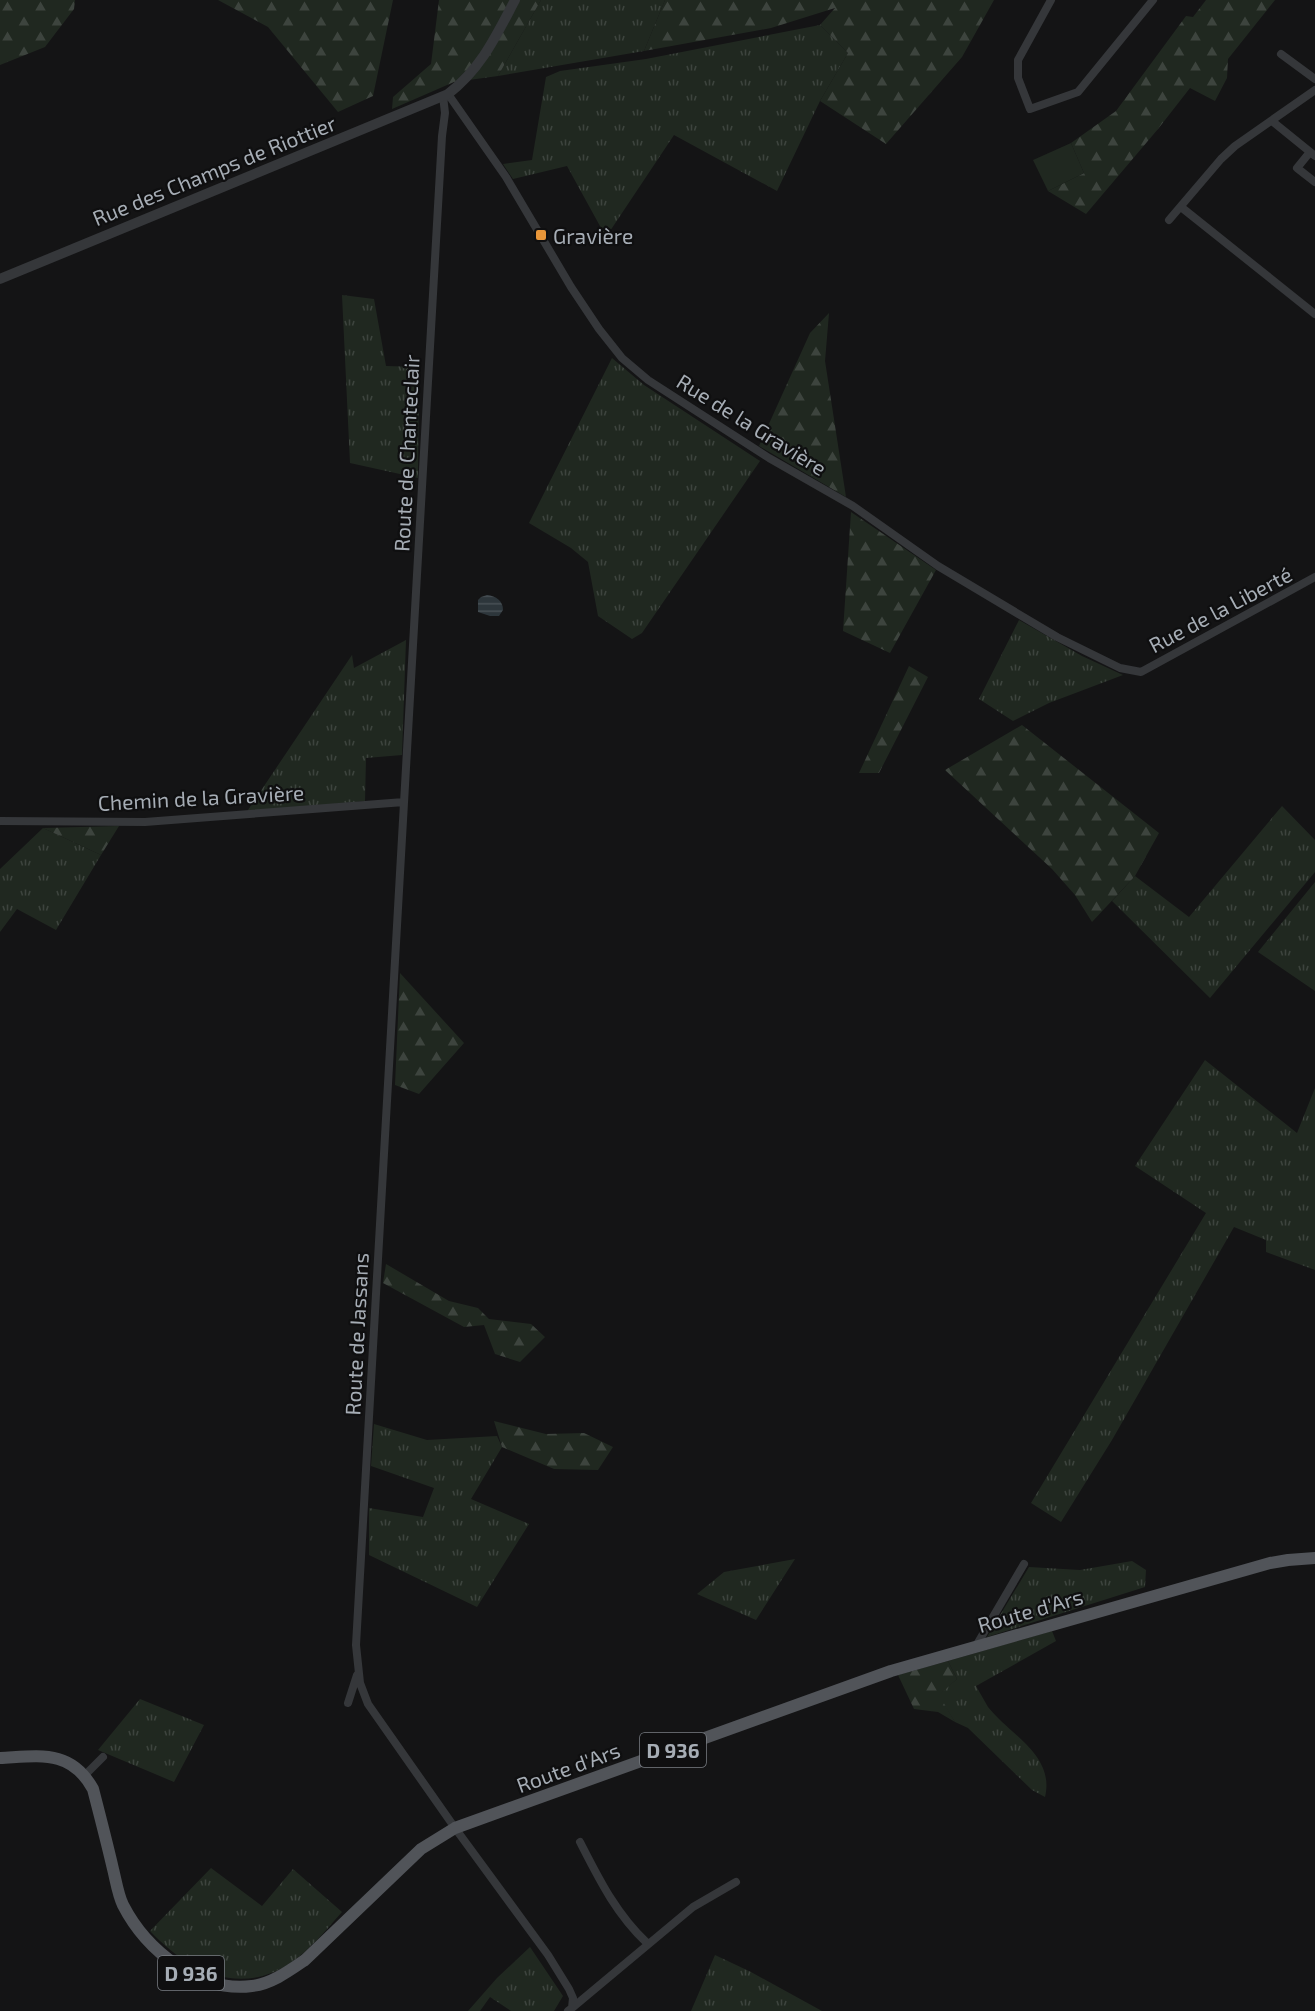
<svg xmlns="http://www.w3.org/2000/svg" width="1315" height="2011" viewBox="0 0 1315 2011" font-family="'Exo 2',sans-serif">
	<defs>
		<pattern id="grass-tufts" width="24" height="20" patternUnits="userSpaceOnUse" patternTransform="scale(1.5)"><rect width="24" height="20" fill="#202820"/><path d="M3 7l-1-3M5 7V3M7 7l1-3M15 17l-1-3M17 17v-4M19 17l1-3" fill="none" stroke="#3d443e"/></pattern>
		<pattern id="forest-firs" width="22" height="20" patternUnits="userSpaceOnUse" patternTransform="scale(1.5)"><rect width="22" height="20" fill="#202820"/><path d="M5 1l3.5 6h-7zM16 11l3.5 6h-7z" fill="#3d443e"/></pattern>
		<pattern id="water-rules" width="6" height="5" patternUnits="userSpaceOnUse" patternTransform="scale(1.5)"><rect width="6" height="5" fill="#2d363b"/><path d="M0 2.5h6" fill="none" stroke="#485055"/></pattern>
	</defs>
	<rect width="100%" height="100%" fill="#141415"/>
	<!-- grass -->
	<path fill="url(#grass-tufts)" d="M 541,0 L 665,0 L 644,51 L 498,76 Z
		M 820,25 L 848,53 L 820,101 L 777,191 L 674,135 L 606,237 L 567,166 L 513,179 L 503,164 L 532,160 L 546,77 L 560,71 L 646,59 Z
		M 342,295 L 374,299 L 386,366 L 419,367 L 418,478 L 350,463 Z
		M 612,358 L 644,385 L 760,461 L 642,633 L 632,639 L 598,616 L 588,562 L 571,548 L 529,523 Z
		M 1019,620 L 1082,656 L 1123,675 L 1049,703 L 1013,721 L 979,699 Z
		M 406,640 L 402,755 L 366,758 L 365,801 L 246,813 L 352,655 L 354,668 Z
		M 1282,806 L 1315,840 L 1315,872 L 1210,998 L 1112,901 L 1135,876 L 1189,917 Z
		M 43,828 L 101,855 L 56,930 L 17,909 L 0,932 L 0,869 Z
		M 1315,882 L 1315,991 L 1258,952 Z
		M 1205,1060 L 1297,1133 L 1315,1088 L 1315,1270 L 1266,1252 L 1266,1240 L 1234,1227 L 1112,1440 L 1061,1522 L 1031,1503 L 1206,1213 L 1135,1166 Z
		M 374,1424 L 427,1440 L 497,1436 L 502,1447 L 471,1499 L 529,1524 L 477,1607 L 369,1555 L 369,1508 L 423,1517 L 434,1488 L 371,1466 Z
		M 795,1559 L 756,1620 L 697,1594 L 724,1572 Z
		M 1132,1561 L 1146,1570 L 1145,1587 L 987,1637 L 1029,1567 L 1080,1570 Z
		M 1052,1631 L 1056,1641 L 976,1686 C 980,1693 984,1700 988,1707 C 1010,1735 1055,1755 1045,1797 L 1032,1790 L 968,1728 L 955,1722 L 938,1695 L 957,1679 L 948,1661 Z
		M 140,1699 L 204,1725 L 174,1782 L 98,1750 Z
		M 211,1868 L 262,1906 L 293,1869 L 342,1912 C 326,1930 309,1951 289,1964 C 237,1997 187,1970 150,1931 Z
		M 530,1947 L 563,1996 L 554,2011 L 511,2011 L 490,1997 L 480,2011 L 468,2011 L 497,1978 Z
		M 715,1955 L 751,1972 L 822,2011 L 691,2011 Z"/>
	<!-- forest -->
	<path fill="url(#forest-firs)" d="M 0,0 L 75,0 L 74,9 L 45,47 L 0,65 Z
		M 218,0 L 393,0 L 373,96 L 338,112 L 268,27 Z
		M 439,0 L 541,0 L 498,76 L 454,82 L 392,109 L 393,97 L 431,64 Z
		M 665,0 L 994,0 L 962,57 L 886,144 L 820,101 L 848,53 L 820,25 L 835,8 L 771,28 L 644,51 Z
		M 1206,0 L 1275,0 L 1228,59 L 1227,78 L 1215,101 L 1190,88 L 1158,129 L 1086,214 L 1048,191 L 1084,173 L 1071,143 L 1116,111 L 1186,16 L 1193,17 Z
		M 829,313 L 825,361 L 846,497 L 759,446 L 810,333 Z
		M 851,512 L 936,570 L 890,653 L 843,631 Z
		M 909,666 L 928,677 L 879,773 L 859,773 Z
		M 1022,725 L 1159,833 L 1135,876 L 1092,922 L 1075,895 L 1052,869 L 945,770 Z
		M 119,826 L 101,855 L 43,828 Z
		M 400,973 L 464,1043 L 419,1094 L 395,1085 Z
		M 386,1264 L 449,1301 L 478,1308 L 489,1319 L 531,1324 L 545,1337 L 520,1362 L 495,1354 L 484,1325 L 464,1327 L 383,1283 Z
		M 494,1421 L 546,1434 L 584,1433 L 613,1447 L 598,1470 L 554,1469 L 502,1447 Z
		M 948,1661 L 957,1679 L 939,1695 L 955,1722 L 938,1712 L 914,1709 L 898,1675 Z"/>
	<!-- pitch -->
	<path fill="#202820" d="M 1071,143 L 1084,173 L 1048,191 L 1033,160 Z"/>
	<!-- water -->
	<path fill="url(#water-rules)" d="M 487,595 C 496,596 503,601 503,610 L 499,616 L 490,616 L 478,612 L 478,600 L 481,597 Z"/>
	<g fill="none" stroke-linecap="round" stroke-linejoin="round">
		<!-- minor -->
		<path stroke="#35373a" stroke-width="8" d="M 1051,0 L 1018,60 L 1018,78 L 1030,109 L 1078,92 L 1153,0
			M 1281,54 L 1315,79
			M 448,94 L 506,177 L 571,287 L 599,329 L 622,358 L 648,380 L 769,458 L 853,506 L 938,566 L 1057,637 L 1120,668 L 1141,672 L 1315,577
			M 443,96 L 445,113 L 442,136 L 356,1645 L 360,1683 L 368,1704 L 455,1828 L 548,1955 L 569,1989 L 573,1998 L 572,2008 L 568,2011
			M 1272,121 L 1315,156
			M 1310,152 L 1297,168 L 1315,182
			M 1181,207 L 1315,314
			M 1169,220 L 1221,159 L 1235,146 L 1315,90
			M 0,821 L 145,822 L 404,802
			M 976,1646 L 1024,1564
			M 348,1703 L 357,1675
			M 85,1775 L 103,1757
			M 580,1842 C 599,1879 616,1914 647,1943
			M 572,2008 L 693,1907 L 736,1882"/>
		<!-- tertiary -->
		<path stroke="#35373a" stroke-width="10" d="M 0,279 L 448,94 C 481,69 496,36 515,0"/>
		<!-- primary -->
		<path stroke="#515459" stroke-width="12" d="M 0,1758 C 40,1756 71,1749 93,1789 C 100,1816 107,1843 113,1869 C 116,1881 118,1895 123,1905 C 146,1950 199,1993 252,1986 C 271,1984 289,1971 305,1960 L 421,1849 L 455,1828 L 891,1671 L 1270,1563 L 1288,1560 L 1315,1558"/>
	</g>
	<!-- markers -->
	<rect fill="#e89639" stroke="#0f0f10" stroke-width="2" x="535" y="229" width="12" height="12" rx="3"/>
	<g text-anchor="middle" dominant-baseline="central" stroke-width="4.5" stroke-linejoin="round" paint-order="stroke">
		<!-- shield labels -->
		<g fill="#0f0f10" stroke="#797e84" stroke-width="1.5">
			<rect x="640" y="1733" width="66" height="34" rx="4.5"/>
			<rect x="158" y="1956" width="66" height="34" rx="4.5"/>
		</g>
		<g font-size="20" font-weight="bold" fill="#a6adb5">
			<text x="673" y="1750">D 936</text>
			<text x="191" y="1973">D 936</text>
		</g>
		<!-- street labels -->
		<g font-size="21" fill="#a6adb5" stroke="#0f0f10">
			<text transform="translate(214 170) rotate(-22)">Rue des Champs de Riottier</text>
			<text transform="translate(752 424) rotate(32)">Rue de la Gravière</text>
			<text transform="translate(406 453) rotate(-87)">Route de Chanteclair</text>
			<text transform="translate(1220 609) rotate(-28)">Rue de la Liberté</text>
			<text transform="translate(201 797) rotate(-3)">Chemin de la Gravière</text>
			<text transform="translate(356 1334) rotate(-87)">Route de Jassans</text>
			<text transform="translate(1030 1610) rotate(-16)">Route d'Ars</text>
			<text transform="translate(568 1767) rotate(-20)">Route d'Ars</text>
		</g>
		<!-- poi labels -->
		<g font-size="21" fill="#a6adb5" stroke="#0f0f10" text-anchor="start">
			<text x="553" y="235">Gravière</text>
		</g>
	</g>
</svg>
